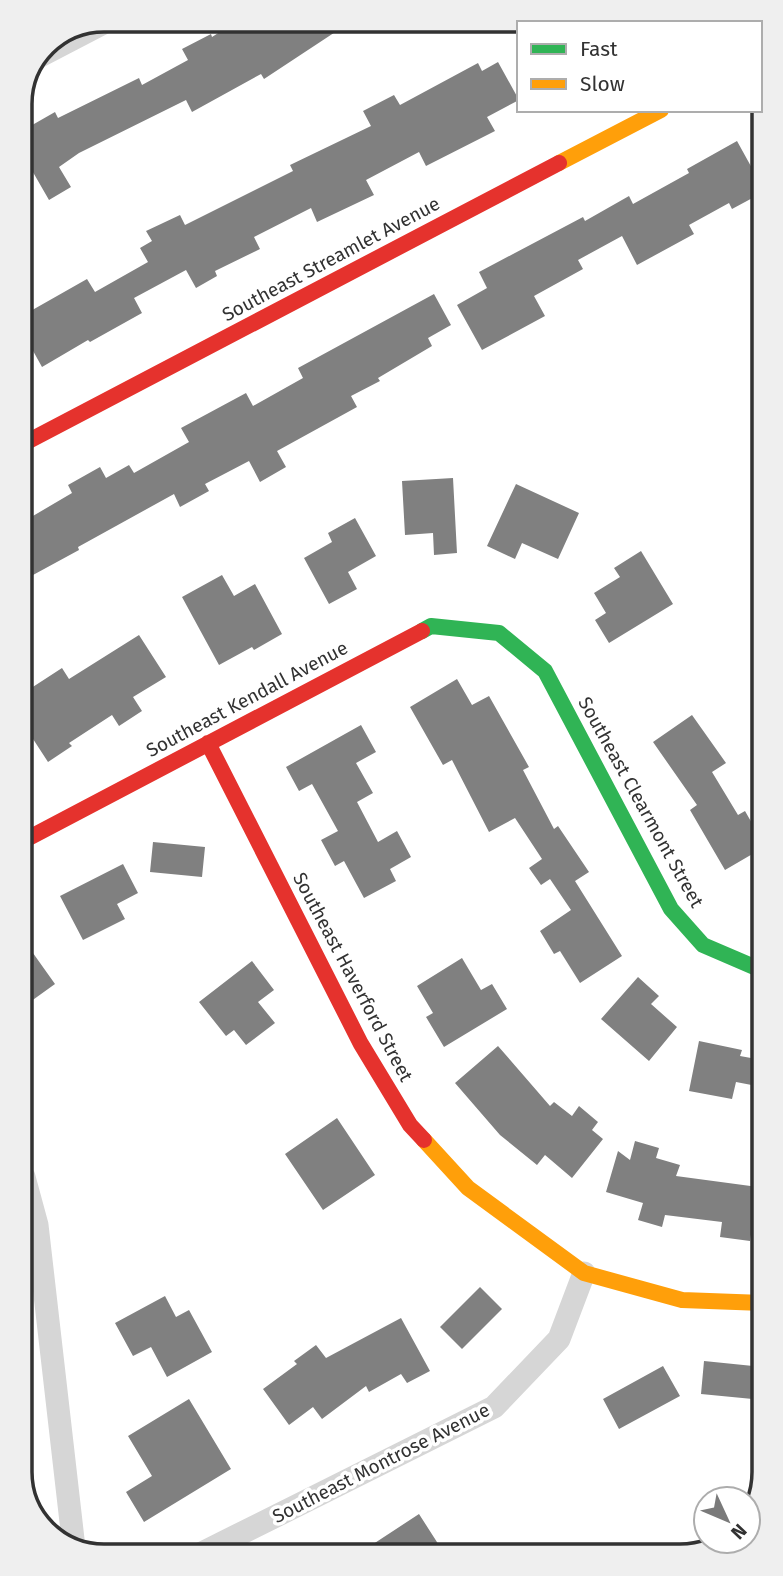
<svg xmlns="http://www.w3.org/2000/svg" width="783" height="1576" viewBox="0 0 783 1576" font-family="'Fira Sans',sans-serif">
	<rect width="100%" height="100%" fill="#fff"/>
	<!-- green -->
	<path fill="#f2f6ed" d="M 25,1409 L 35,1516 L 26,1504 Z"/>
	<!-- building -->
	<path fill="#808080" d="M 240,19 L 355,19 L 264,79 L 261,74 L 192,112 L 186,100 L 79,153 L 59,167 L 71,187 L 49,200 L 30,167 L 20,172 L 20,132 L 55,112 L 58,118 L 139,78 L 142,85 L 188,60 L 182,49 L 211,34 L 212,37 Z
		M 498,62 L 519,100 L 487,117 L 495,131 L 426,166 L 419,152 L 366,180 L 374,195 L 317,222 L 311,208 L 254,237 L 260,249 L 215,271 L 217,276 L 196,288 L 186,270 L 134,298 L 142,313 L 90,342 L 88,340 L 42,367 L 32,349 L 21,356 L 20,317 L 87,279 L 95,292 L 148,262 L 140,248 L 152,241 L 146,231 L 180,215 L 185,225 L 293,171 L 290,165 L 371,126 L 363,111 L 394,95 L 400,105 L 478,63 L 482,71 Z
		M 737,141 L 758,179 L 758,195 L 732,209 L 729,203 L 689,225 L 694,234 L 637,265 L 622,236 L 578,260 L 583,269 L 534,296 L 545,316 L 482,350 L 457,305 L 487,288 L 479,272 L 583,217 L 585,221 L 629,196 L 633,204 L 689,173 L 687,169 Z
		M 434,294 L 451,325 L 428,338 L 432,346 L 378,378 L 380,381 L 351,396 L 357,407 L 277,451 L 286,467 L 260,482 L 249,461 L 205,484 L 209,491 L 180,507 L 174,494 L 78,547 L 79,550 L 22,581 L 21,523 L 72,493 L 68,485 L 100,467 L 106,478 L 129,465 L 134,473 L 189,442 L 181,428 L 246,393 L 253,406 L 303,378 L 298,368 Z
		M 453,478 L 457,553 L 434,555 L 433,533 L 405,535 L 402,481 Z
		M 516,484 L 579,513 L 558,559 L 522,543 L 515,559 L 487,546 Z
		M 355,518 L 376,556 L 348,572 L 357,589 L 329,604 L 304,558 L 332,542 L 328,533 Z
		M 641,551 L 673,604 L 609,643 L 595,620 L 606,613 L 594,593 L 620,577 L 614,568 Z
		M 222,575 L 234,596 L 255,584 L 282,634 L 254,650 L 252,647 L 219,665 L 182,597 Z
		M 139,635 L 166,677 L 133,697 L 142,711 L 119,726 L 112,715 L 69,743 L 72,746 L 48,762 L 22,722 L 22,694 L 62,668 L 69,679 Z
		M 457,679 L 472,705 L 489,696 L 529,767 L 523,770 L 554,829 L 558,826 L 589,872 L 575,881 L 622,956 L 580,983 L 560,951 L 554,954 L 540,931 L 571,910 L 550,879 L 541,885 L 529,868 L 542,859 L 515,818 L 489,832 L 452,760 L 443,765 L 410,707 Z
		M 692,715 L 726,763 L 712,772 L 738,815 L 745,811 L 761,839 L 761,849 L 725,870 L 690,810 L 697,805 L 653,742 Z
		M 361,725 L 376,752 L 356,763 L 373,793 L 357,802 L 378,842 L 397,831 L 411,857 L 390,869 L 396,881 L 364,898 L 344,861 L 335,866 L 321,840 L 338,831 L 312,784 L 299,791 L 286,767 Z
		M 153,842 L 205,847 L 202,877 L 150,872 Z
		M 123,864 L 138,893 L 117,904 L 125,919 L 83,940 L 60,896 Z
		M 23,939 L 55,984 L 23,1007 Z
		M 462,958 L 481,990 L 492,984 L 507,1009 L 444,1047 L 426,1017 L 433,1013 L 417,986 Z
		M 252,961 L 274,990 L 258,1002 L 275,1023 L 246,1045 L 234,1030 L 226,1036 L 199,1002 Z
		M 638,977 L 659,996 L 651,1004 L 677,1027 L 649,1061 L 601,1019 Z
		M 699,1041 L 742,1050 L 740,1056 L 762,1060 L 762,1087 L 736,1082 L 732,1099 L 689,1091 Z
		M 498,1046 L 550,1106 L 554,1102 L 572,1116 L 579,1106 L 598,1122 L 592,1130 L 603,1139 L 572,1178 L 545,1155 L 537,1165 L 500,1135 L 455,1083 Z
		M 337,1118 L 375,1175 L 323,1210 L 285,1154 Z
		M 635,1141 L 659,1148 L 656,1158 L 680,1165 L 676,1176 L 758,1187 L 750,1241 L 720,1237 L 722,1222 L 665,1215 L 662,1227 L 638,1220 L 643,1203 L 606,1192 L 618,1151 L 630,1160 Z
		M 480,1287 L 502,1309 L 462,1349 L 440,1327 Z
		M 165,1296 L 176,1317 L 189,1310 L 212,1352 L 167,1377 L 151,1347 L 133,1356 L 115,1323 Z
		M 401,1318 L 430,1371 L 407,1383 L 401,1374 L 369,1392 L 366,1386 L 322,1419 L 313,1407 L 289,1425 L 263,1389 L 297,1364 L 294,1361 L 316,1345 L 326,1358 Z
		M 704,1361 L 763,1367 L 763,1400 L 701,1394 Z
		M 663,1366 L 680,1396 L 619,1429 L 603,1399 Z
		M 189,1399 L 231,1469 L 144,1522 L 126,1492 L 152,1476 L 128,1436 Z
		M 419,1514 L 444,1553 L 358,1554 Z"/>
	<g fill="none" stroke-linecap="round" stroke-linejoin="round">
		<!-- street -->
		<path stroke="#d6d6d6" stroke-width="23" d="M 38,57 L 111,19
			M 24,1177 L 37,1225 L 74,1548
			M 196,1556 L 494,1407 L 559,1339 L 584,1273"/>
		<!-- fast -->
		<path stroke="#30b455" stroke-width="16" d="M 422,631 L 431,626 L 499,633 L 545,671 L 671,909 L 703,945 L 761,970"/>
		<!-- slow -->
		<path stroke="#ff9f0a" stroke-width="16" d="M 559,163 L 661,110
			M 424,1140 L 468,1188 L 584,1273 L 682,1300 L 763,1303"/>
		<!-- jam -->
		<path stroke="#e5322d" stroke-width="16" d="M 21,445 L 559,163
			M 208,743 L 361,1044 L 410,1125 L 424,1140
			M 23,841 L 422,631"/>
	</g>
	<g text-anchor="middle" dominant-baseline="central" stroke-width="7" stroke-linejoin="round" paint-order="stroke">
		<!-- street labels -->
		<g font-size="19" fill="#323232" stroke="#fff">
			<text transform="translate(331 259) rotate(-28)">Southeast Streamlet Avenue</text>
			<text transform="translate(247 699) rotate(-28)">Southeast Kendall Avenue</text>
			<text transform="translate(641 802) rotate(61)">Southeast Clearmont Street</text>
			<text transform="translate(353 977) rotate(62)">Southeast Haverford Street</text>
			<text transform="translate(381 1463) rotate(-27)">Southeast Montrose Avenue</text>
		</g>
	</g>
	<!-- crop -->
	<path d="M0 0H783V1576H0ZM104 32H680A72 72 0 0 1 752 104V1472A72 72 0 0 1 680 1544H104A72 72 0 0 1 32 1472V104A72 72 0 0 1 104 32Z" fill="#efefef" fill-rule="evenodd"/>
	<path fill="none" stroke="#323232" stroke-width="3.5" d="M104 32H680A72 72 0 0 1 752 104V1472A72 72 0 0 1 680 1544H104A72 72 0 0 1 32 1472V104A72 72 0 0 1 104 32Z"/>
	<!-- legend -->
	<rect x="517" y="21" width="245" height="91" fill="#ffffff" stroke="#adadad" stroke-width="2"/>
	<rect x="531" y="44" width="35" height="10" fill="#30b455" stroke="#adadad" stroke-width="2"/>
	<text x="580" y="56" font-size="21" fill="#323232">Fast</text>
	<rect x="531" y="79" width="35" height="10" fill="#ff9f0a" stroke="#adadad" stroke-width="2"/>
	<text x="580" y="91" font-size="21" fill="#323232">Slow</text>
	<!-- north arrow -->
	<g transform="translate(727 1520) rotate(134)"><circle r="33" fill="#ffffff" stroke="#adadad" stroke-width="2"/>
	<path d="M0-5L12 26L0 18L-12 26Z" fill="#7a7a7a"/>
	<text y="-10" font-size="19" font-weight="bold" text-anchor="middle" fill="#323232">N</text>
	</g>
</svg>
